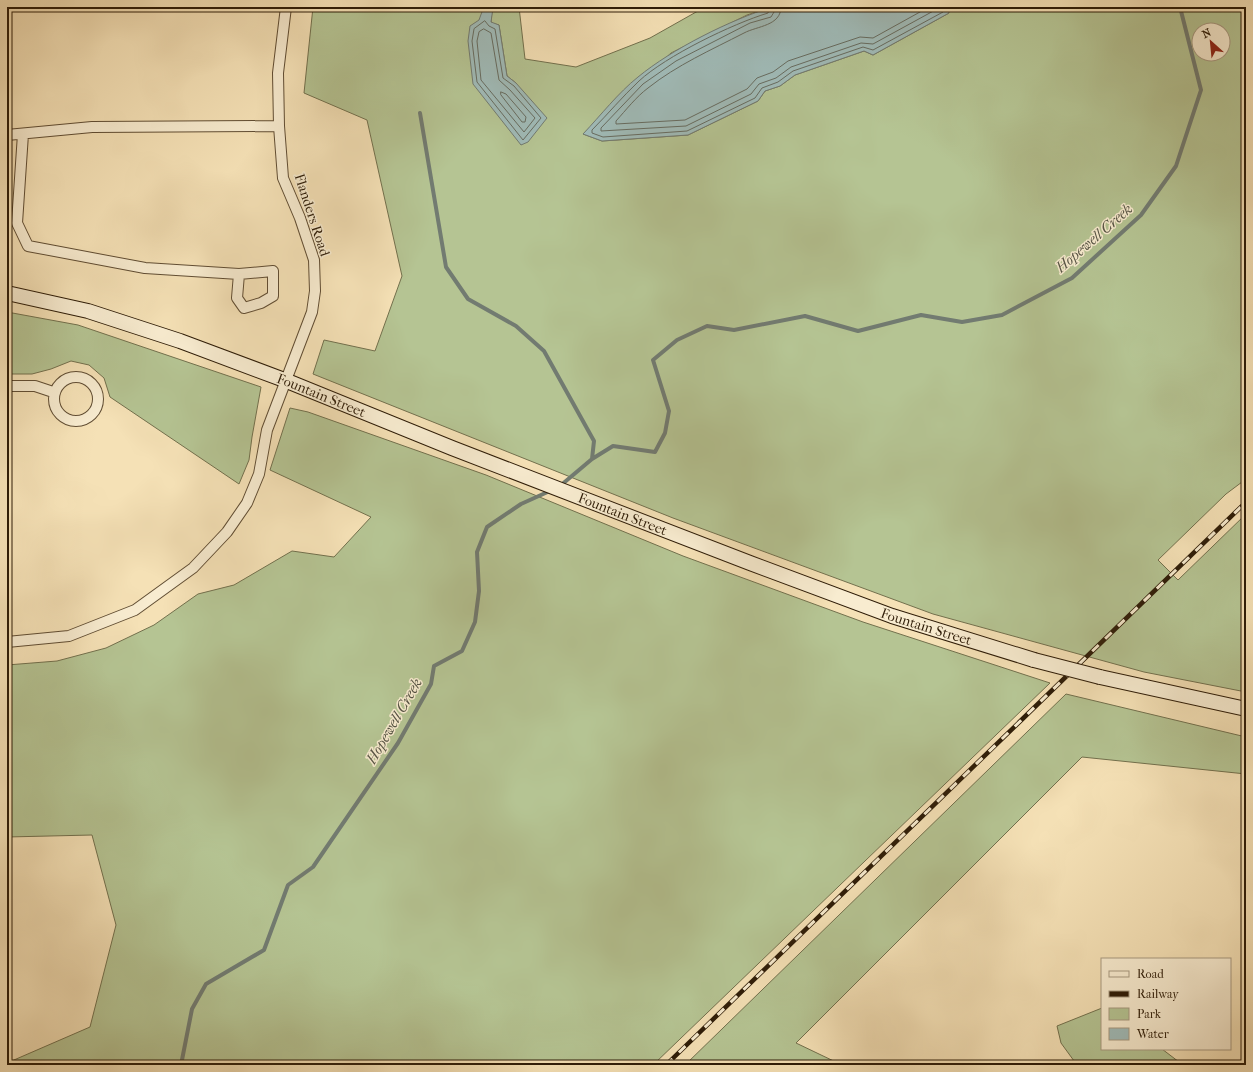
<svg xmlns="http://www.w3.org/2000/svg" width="1253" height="1072" viewBox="0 0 1253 1072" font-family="'IM FELL French Canon',serif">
	<rect width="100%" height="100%" fill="#f5e1b6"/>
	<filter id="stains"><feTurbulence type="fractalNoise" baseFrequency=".005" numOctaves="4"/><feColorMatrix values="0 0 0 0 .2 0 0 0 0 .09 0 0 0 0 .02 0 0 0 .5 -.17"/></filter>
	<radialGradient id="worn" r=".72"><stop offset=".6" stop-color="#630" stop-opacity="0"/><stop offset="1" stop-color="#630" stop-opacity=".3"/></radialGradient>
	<!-- green -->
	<path fill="#b5c493" stroke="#72704d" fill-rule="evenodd" d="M 313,7 L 519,7 L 525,59 L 576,67 L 650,38 L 705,7 L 772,7 L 747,15 L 671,53 L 583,134 L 602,141 L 688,135 L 758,101 L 765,91 L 780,86 L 795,75 L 864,51 L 873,55 L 949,13 L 947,7 L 1246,7 L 1246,479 L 1226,494 L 1158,560 L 1178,580 L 1246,514 L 1246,692 L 1144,672 L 933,614 L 673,518 L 313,374 L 324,340 L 375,351 L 402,276 L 367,120 L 304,93 ZM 483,9 L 492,9 L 491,23 L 499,25 L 507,76 L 516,83 L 521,145 ZM 1199,30 L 1223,30 L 1223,54 L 1199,54 Z
		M 7,312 L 78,325 L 261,387 L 252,437 L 249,460 L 239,484 L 110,397 L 104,378 L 89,365 L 71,361 L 51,369 L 32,374 L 7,374 Z
		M 290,408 L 308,412 L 486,475 L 683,556 L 863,622 L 1050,683 L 653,1065 L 7,1065 L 7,1063 L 90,1027 L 116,925 L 92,835 L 7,837 L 7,665 L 57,661 L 106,648 L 154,625 L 198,594 L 234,585 L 292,551 L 334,557 L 371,517 L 270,470 Z
		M 1066,694 L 1246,737 L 1246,774 L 1082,757 L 796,1043 L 842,1065 L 685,1065 Z
		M 1102,1008 L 1102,1049 L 1162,1049 L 1183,1065 L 1077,1065 L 1061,1043 L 1057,1026 Z"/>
	<!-- water -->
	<path fill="#a0bbb8" stroke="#727b71" d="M 772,7 L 947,7 L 949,13 L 873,55 L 864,51 L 795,75 L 780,86 L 765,91 L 758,101 L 688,135 L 602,141 L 583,134 C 601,115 618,93 638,77 C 672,49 730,20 772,7 Z
		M 493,8 L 491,22 L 499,25 L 507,76 L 516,83 L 547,118 L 528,142 L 521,145 L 473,84 L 468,41 L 470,26 L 479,20 L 483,9 Z"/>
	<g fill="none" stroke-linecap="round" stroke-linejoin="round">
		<!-- shore -->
		<path stroke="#676c60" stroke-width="1" d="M 770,7 L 768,13 C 732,24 666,56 639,81 C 622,97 608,114 592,130 L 592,133 L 603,137 L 687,131 L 755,98 L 762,88 L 778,82 L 793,71 L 863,47 L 873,50 L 943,12 L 943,7
			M 775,7 L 774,12 L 771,17 L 750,23 L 676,61 L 643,84 L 601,128 L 601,131 L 686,126 L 751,94 L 759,84 L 776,78 L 791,67 L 861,43 L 873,44 L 937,9 L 938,7
			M 781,7 C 781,26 757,26 744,33 C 711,50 677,65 648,88 C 636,97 626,110 616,121 L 616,124 L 685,120 L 747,89 L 757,78 L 773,72 L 788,61 L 860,37 L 873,38 L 929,7
			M 485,21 L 489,26 L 495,29 L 503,78 L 514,86 L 541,118 L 523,140 L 477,82 L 472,41 L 474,29 Z
			M 484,29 L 491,33 L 499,80 L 510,90 L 535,118 L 524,132 L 481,80 L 477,41 L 479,32 Z
			M 501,92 L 506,94 L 526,117 L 525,122 L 522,122 L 501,95 Z"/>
		<!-- stream -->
		<path stroke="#727b71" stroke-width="4" d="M 420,113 L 446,267 L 468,299 L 516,326 L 544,351 L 594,441 L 592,459
			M 560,486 L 592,459 L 613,446 L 655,452 L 665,433 L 669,411 L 653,360 L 677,340 L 707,326 L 734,330 L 805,316 L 858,331 L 921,315 L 962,322 L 1002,315 L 1072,278 L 1141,215 L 1176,166 L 1201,90 L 1180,7
			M 181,1065 L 192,1009 L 206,984 L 264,950 L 288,885 L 313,867 L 398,743 L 431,684 L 434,666 L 462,651 L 475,622 L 479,591 L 477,552 L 487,527 L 521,504 L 552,490"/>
		<!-- minor casing -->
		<g stroke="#604d33" stroke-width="12">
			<path id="minor" d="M 23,134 L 17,223 L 28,246 L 145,268 L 239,274 L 273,271 L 273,296 L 261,303 L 244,308 L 237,298 L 239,274
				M 7,135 L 92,127 L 279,126
				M54 399a22 22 0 1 1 44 0a22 22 0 1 1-44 0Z
				M 7,386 L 35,386 L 53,392
				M 7,642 L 69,636 L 135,610 L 193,568 L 227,532 L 247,503 L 259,474 L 267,430 L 312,312 L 315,291 L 314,260 L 300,218 L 283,178 L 279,126 L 278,73 L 286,7"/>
		</g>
		<!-- secondary casing -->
		<g stroke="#2e1c07" stroke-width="16">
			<g id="secondary">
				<path id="s1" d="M 7,293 L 88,311 L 180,341 L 287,381 L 452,448 L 750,563 L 892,616 L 1034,660"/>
				<path d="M 1100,677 L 1246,709"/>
			</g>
		</g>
		<!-- minor -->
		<use href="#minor" stroke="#f8ecd0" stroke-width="10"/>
		<!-- secondary -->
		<use href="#secondary" stroke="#f8ecd0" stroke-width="14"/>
		<!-- rail casing -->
		<g stroke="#2e1c07" stroke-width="4.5">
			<path id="rail" d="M 666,1065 L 1246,502"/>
		</g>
		<!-- rail -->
		<use href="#rail" stroke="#f8ecd0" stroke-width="3" stroke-dasharray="9" stroke-linecap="butt"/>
		<!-- secondary-bridge casing -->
		<g stroke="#2e1c07" stroke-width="16" stroke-linecap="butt">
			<path id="secondary-bridge" d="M 1034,660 L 1100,677"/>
		</g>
		<!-- secondary-bridge -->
		<use href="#secondary-bridge" stroke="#f8ecd0" stroke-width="14"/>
	</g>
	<g text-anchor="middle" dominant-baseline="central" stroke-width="3" stroke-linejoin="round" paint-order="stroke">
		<!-- street labels -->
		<g font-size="14" fill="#2e1c07" stroke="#f8ecd0">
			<text transform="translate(312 215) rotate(72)">Flanders Road</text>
			<text stroke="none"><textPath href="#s1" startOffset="331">Fountain Street</textPath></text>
			<text stroke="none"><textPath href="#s1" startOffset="655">Fountain Street</textPath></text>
			<text stroke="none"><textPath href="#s1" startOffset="979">Fountain Street</textPath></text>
		</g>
		<!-- water labels -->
		<g font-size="15" font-style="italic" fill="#565445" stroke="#f8ecd0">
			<text transform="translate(1094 238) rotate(-41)">Hopewell Creek</text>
			<text transform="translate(394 721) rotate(-60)">Hopewell Creek</text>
		</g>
	</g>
	<!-- margin -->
	<rect width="1253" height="1072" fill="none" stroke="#f5e1b6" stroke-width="24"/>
	<rect x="8" y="8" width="1237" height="1056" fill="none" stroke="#2e1c07" stroke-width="2"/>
	<rect x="12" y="12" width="1229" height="1048" fill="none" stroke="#2e1c07"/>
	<!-- legend -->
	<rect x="1101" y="958" width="130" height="92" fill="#f8ecd0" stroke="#a79980"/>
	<rect x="1109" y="971" width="20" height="6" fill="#f8ecd0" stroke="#a79980"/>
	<text x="1137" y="978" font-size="12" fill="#2e1c07">Road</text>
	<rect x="1109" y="991" width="20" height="6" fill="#2e1c07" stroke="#a79980"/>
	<text x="1137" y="998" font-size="12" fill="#2e1c07">Railway</text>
	<rect x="1109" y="1008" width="20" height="12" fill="#b5c493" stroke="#a79980"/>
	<text x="1137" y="1018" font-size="12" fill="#2e1c07">Park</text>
	<rect x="1109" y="1028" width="20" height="12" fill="#a0bbb8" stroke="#a79980"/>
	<text x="1137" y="1038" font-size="12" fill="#2e1c07">Water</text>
	<!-- north arrow -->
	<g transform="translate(1211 42) rotate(333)"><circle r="19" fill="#f8ecd0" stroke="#a79980"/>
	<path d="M0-3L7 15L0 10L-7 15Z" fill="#8f2418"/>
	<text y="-6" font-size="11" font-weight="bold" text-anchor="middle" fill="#2e1c07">N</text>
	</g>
	<rect width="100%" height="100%" filter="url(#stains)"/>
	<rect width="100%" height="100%" fill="url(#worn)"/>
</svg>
